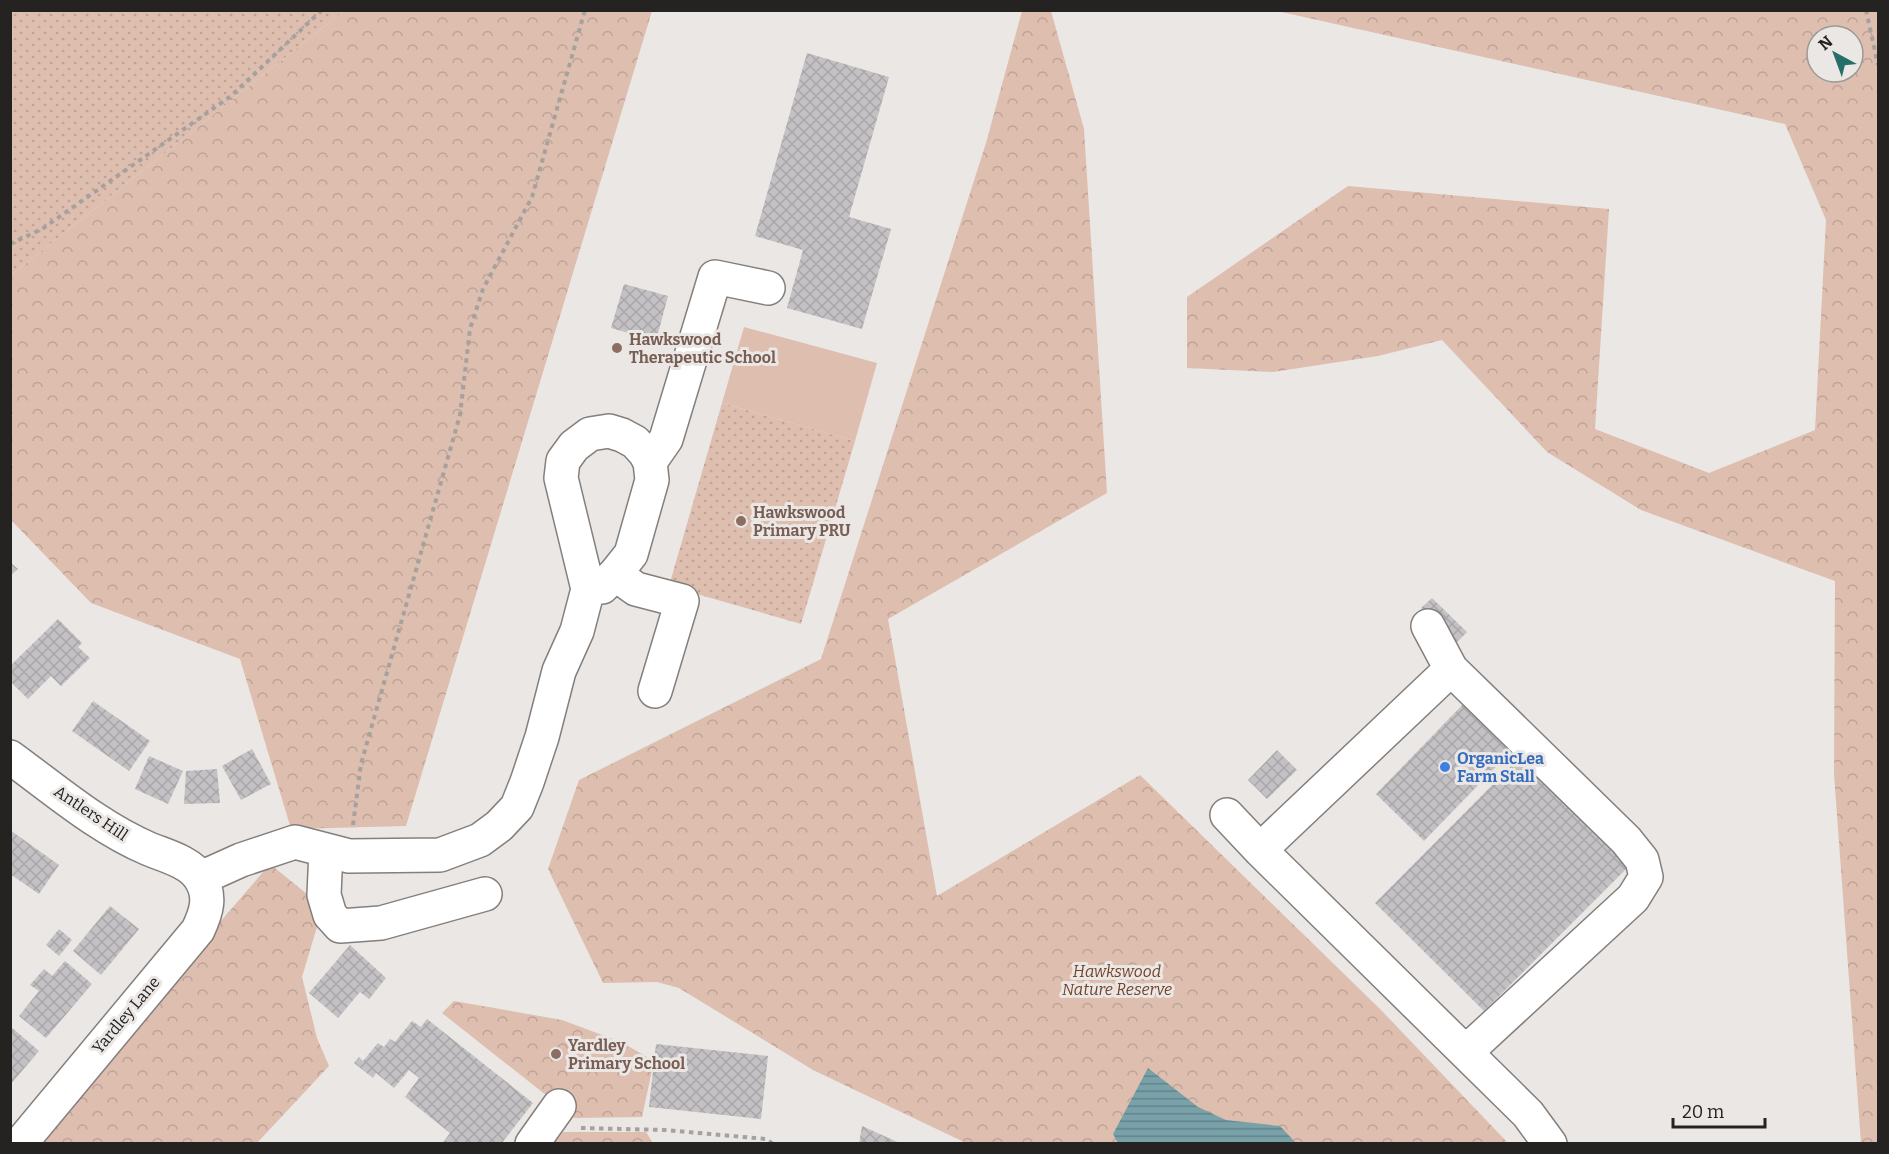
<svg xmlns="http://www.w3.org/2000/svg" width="1889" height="1154" viewBox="0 0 1889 1154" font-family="Bitter,serif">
	<defs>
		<pattern id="grass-dots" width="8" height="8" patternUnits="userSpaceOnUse" patternTransform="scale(1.5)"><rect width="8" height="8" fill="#debeaf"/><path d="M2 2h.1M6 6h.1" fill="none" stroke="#bea396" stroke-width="1.8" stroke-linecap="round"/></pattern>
		<pattern id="forest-crowns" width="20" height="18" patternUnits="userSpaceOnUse" patternTransform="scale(1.5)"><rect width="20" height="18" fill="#debeaf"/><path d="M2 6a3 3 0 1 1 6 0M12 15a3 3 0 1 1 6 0" fill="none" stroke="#bea396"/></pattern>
		<pattern id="water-rules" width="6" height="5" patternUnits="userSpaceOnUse" patternTransform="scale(1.5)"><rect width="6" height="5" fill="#79a1aa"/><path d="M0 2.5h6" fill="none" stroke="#63838a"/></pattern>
		<pattern id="building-cross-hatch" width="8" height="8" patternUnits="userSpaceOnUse" patternTransform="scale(1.5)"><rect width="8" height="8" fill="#c4c1c4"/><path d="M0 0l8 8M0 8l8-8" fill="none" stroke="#a8a6a8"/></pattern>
	</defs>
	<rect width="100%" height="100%" fill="#ebe7e5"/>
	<!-- grass -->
	<path fill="url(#grass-dots)" d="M 10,11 L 344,11 L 11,275 Z
		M 722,403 L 855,441 L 801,624 L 669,586 Z"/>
	<!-- forest -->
	<path fill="url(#forest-crowns)" fill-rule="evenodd" d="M 344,11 L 652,11 L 406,826 L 291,829 L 240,659 L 91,603 L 11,520 L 11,275 Z
		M 1022,11 L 1051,11 L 1084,129 L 1107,493 L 888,619 L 937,896 L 1140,775 L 1381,1010 L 1508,1143 L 966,1143 L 813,1070 L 679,988 L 657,982 L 603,983 L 548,869 L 579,780 L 821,659 L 986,143 Z
		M 1277,11 L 1878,11 L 1878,1143 L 1861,1143 L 1834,774 L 1835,581 L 1641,510 L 1547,452 L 1442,340 L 1378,356 L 1273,372 L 1187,368 L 1187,297 L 1348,186 L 1609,209 L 1595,429 L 1709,473 L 1815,430 L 1826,220 L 1785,124 ZM 1817,36 L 1853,36 L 1853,72 L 1817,72 Z
		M 270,864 L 323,907 L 302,977 L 317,1038 L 329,1066 L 257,1143 L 29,1144 Z
		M 454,1001 L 562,1020 L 621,1042 L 654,1061 L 642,1117 L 575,1118 L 442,1013 Z
		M 563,1132 L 646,1132 L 653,1143 L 554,1143 Z"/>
	<!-- pitch -->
	<path fill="#debeaf" d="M 744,327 L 877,363 L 855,441 L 722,403 Z"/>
	<!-- water -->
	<path fill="url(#water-rules)" d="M 1148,1068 L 1198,1107 L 1226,1120 L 1280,1126 L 1296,1143 L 1118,1143 L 1113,1134 Z"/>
	<!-- building -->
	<path fill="url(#building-cross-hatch)" d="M 807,53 L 889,77 L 849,217 L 891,229 L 862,329 L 787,308 L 803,250 L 755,236 Z
		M 624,284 L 668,296 L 656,341 L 611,328 Z
		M 10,562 L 18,569 L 10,576 Z
		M 1432,598 L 1467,632 L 1456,643 L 1421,608 Z
		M 58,619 L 82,643 L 78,647 L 90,658 L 61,686 L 51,676 L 28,699 L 10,681 L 10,666 Z
		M 1471,696 L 1519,743 L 1424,841 L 1376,794 Z
		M 93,701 L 150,741 L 129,771 L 72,731 Z
		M 252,749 L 271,784 L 241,800 L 222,766 Z
		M 1277,750 L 1297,770 L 1267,799 L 1248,780 Z
		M 149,756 L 183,771 L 168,804 L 135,789 Z
		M 1521,756 L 1630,865 L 1484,1011 L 1375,903 Z
		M 217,769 L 220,803 L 184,804 L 186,771 Z
		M 10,830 L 59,865 L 39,894 L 10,874 Z
		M 110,906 L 139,929 L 101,975 L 73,951 Z
		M 59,929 L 72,940 L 59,956 L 46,945 Z
		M 350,945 L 386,978 L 369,999 L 360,992 L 338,1018 L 309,993 Z
		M 65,961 L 92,984 L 46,1038 L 19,1016 L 39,991 L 30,985 L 44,969 L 52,976 Z
		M 427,1019 L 533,1103 L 501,1144 L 442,1144 L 450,1133 L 405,1097 L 419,1078 L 409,1070 L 394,1088 L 376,1073 L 373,1078 L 354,1063 L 359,1057 L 363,1061 L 378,1043 L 384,1047 L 390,1039 L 395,1042 L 412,1021 L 421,1027 Z
		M 10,1026 L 39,1051 L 10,1085 Z
		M 656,1044 L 768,1056 L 761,1119 L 649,1107 Z
		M 862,1126 L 902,1144 L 859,1144 Z"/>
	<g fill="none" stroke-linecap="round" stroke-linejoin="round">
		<!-- minor casing -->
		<g stroke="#837f7d" stroke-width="36">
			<path id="minor" d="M 650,462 L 666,439 L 715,277 L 768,288
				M 615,574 L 636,589 L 682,601 L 655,691
				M 1428,626 L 1451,669 L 1626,840 L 1642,860 L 1646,877 L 1633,898 L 1466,1052
				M 10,757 C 54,789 99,828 149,849 C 166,856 190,862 200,878 C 212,896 206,913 198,930 L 20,1144
				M 1227,815 L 1260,850 L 1528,1114 L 1550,1144
				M 326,850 L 324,895 L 330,915 L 340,926 L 381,923 L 485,894
				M 1260,850 L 1451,669
				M 201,878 L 241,860 L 295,842 L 349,856 L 440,855 L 480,840 L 499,826 L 517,807 L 527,782 L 542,737 L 559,671 L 577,631 L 588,589 L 602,587 L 615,574 L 631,554 L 652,480 L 650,462 L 645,453 L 635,442 L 622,435 L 609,431 L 590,434 L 574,446 L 563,461 L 561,478 L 588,589
				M 532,1144 L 559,1106"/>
		</g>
		<!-- path -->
		<path stroke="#a4a19f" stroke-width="4" stroke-dasharray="4.5 4.5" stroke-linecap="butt" d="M 1866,10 L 1878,65
			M 10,244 L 42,229 L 231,96 L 322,10
			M 353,825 L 361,764 L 460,415 L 470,329 L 483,289 L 532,197 L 585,10
			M 581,1128 L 665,1130 L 766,1139 L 773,1144"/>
		<!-- minor -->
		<use href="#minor" stroke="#fff" stroke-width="33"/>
	</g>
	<!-- markers -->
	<g fill="#8d6e63" stroke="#ebe7e5" stroke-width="2">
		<circle cx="617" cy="348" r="6"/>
		<circle cx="741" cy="521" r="6"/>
		<circle cx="556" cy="1054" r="6"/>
	</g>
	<circle fill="#3f7fe0" stroke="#ebe7e5" stroke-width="2" cx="1445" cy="767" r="6"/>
	<g text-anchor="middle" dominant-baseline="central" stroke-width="6" stroke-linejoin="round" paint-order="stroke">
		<!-- education labels -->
		<g font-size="16" font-weight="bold" fill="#785e54" stroke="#ebe7e5" text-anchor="start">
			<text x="629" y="339">Hawkswood<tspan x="629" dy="18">Therapeutic School</tspan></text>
			<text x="753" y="512">Hawkswood<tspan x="753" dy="18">Primary PRU</tspan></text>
			<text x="568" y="1045">Yardley<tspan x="568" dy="18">Primary School</tspan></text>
		</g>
		<!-- shop labels -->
		<g font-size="16" font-weight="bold" fill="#366cbe" stroke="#ebe7e5" text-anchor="start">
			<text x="1457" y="758">OrganicLea<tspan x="1457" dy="18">Farm Stall</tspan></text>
		</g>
		<!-- street labels -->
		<g font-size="16" fill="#242322" stroke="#ebe7e5">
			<text transform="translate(91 813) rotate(34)">Antlers Hill</text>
			<text transform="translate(126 1015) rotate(-50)">Yardley Lane</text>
		</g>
		<!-- park labels -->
		<g font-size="16" font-style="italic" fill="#73432b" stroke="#ebe7e5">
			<text x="1117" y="971">Hawkswood<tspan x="1117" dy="18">Nature Reserve</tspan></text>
		</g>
	</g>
	<!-- border -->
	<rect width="1889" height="1154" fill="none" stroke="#242322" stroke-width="24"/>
	<!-- north arrow -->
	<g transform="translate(1835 54) rotate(319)"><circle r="28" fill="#ebe7e5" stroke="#9b9997" stroke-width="1.5"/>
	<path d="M0-4.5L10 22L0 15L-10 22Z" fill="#266f69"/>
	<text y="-9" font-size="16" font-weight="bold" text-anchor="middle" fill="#242322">N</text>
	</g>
	<!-- scale -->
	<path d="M1673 1118v9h92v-9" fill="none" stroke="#242322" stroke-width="3"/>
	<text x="1682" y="1118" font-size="18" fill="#242322" stroke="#ebe7e5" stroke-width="4.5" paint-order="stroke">20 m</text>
</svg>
